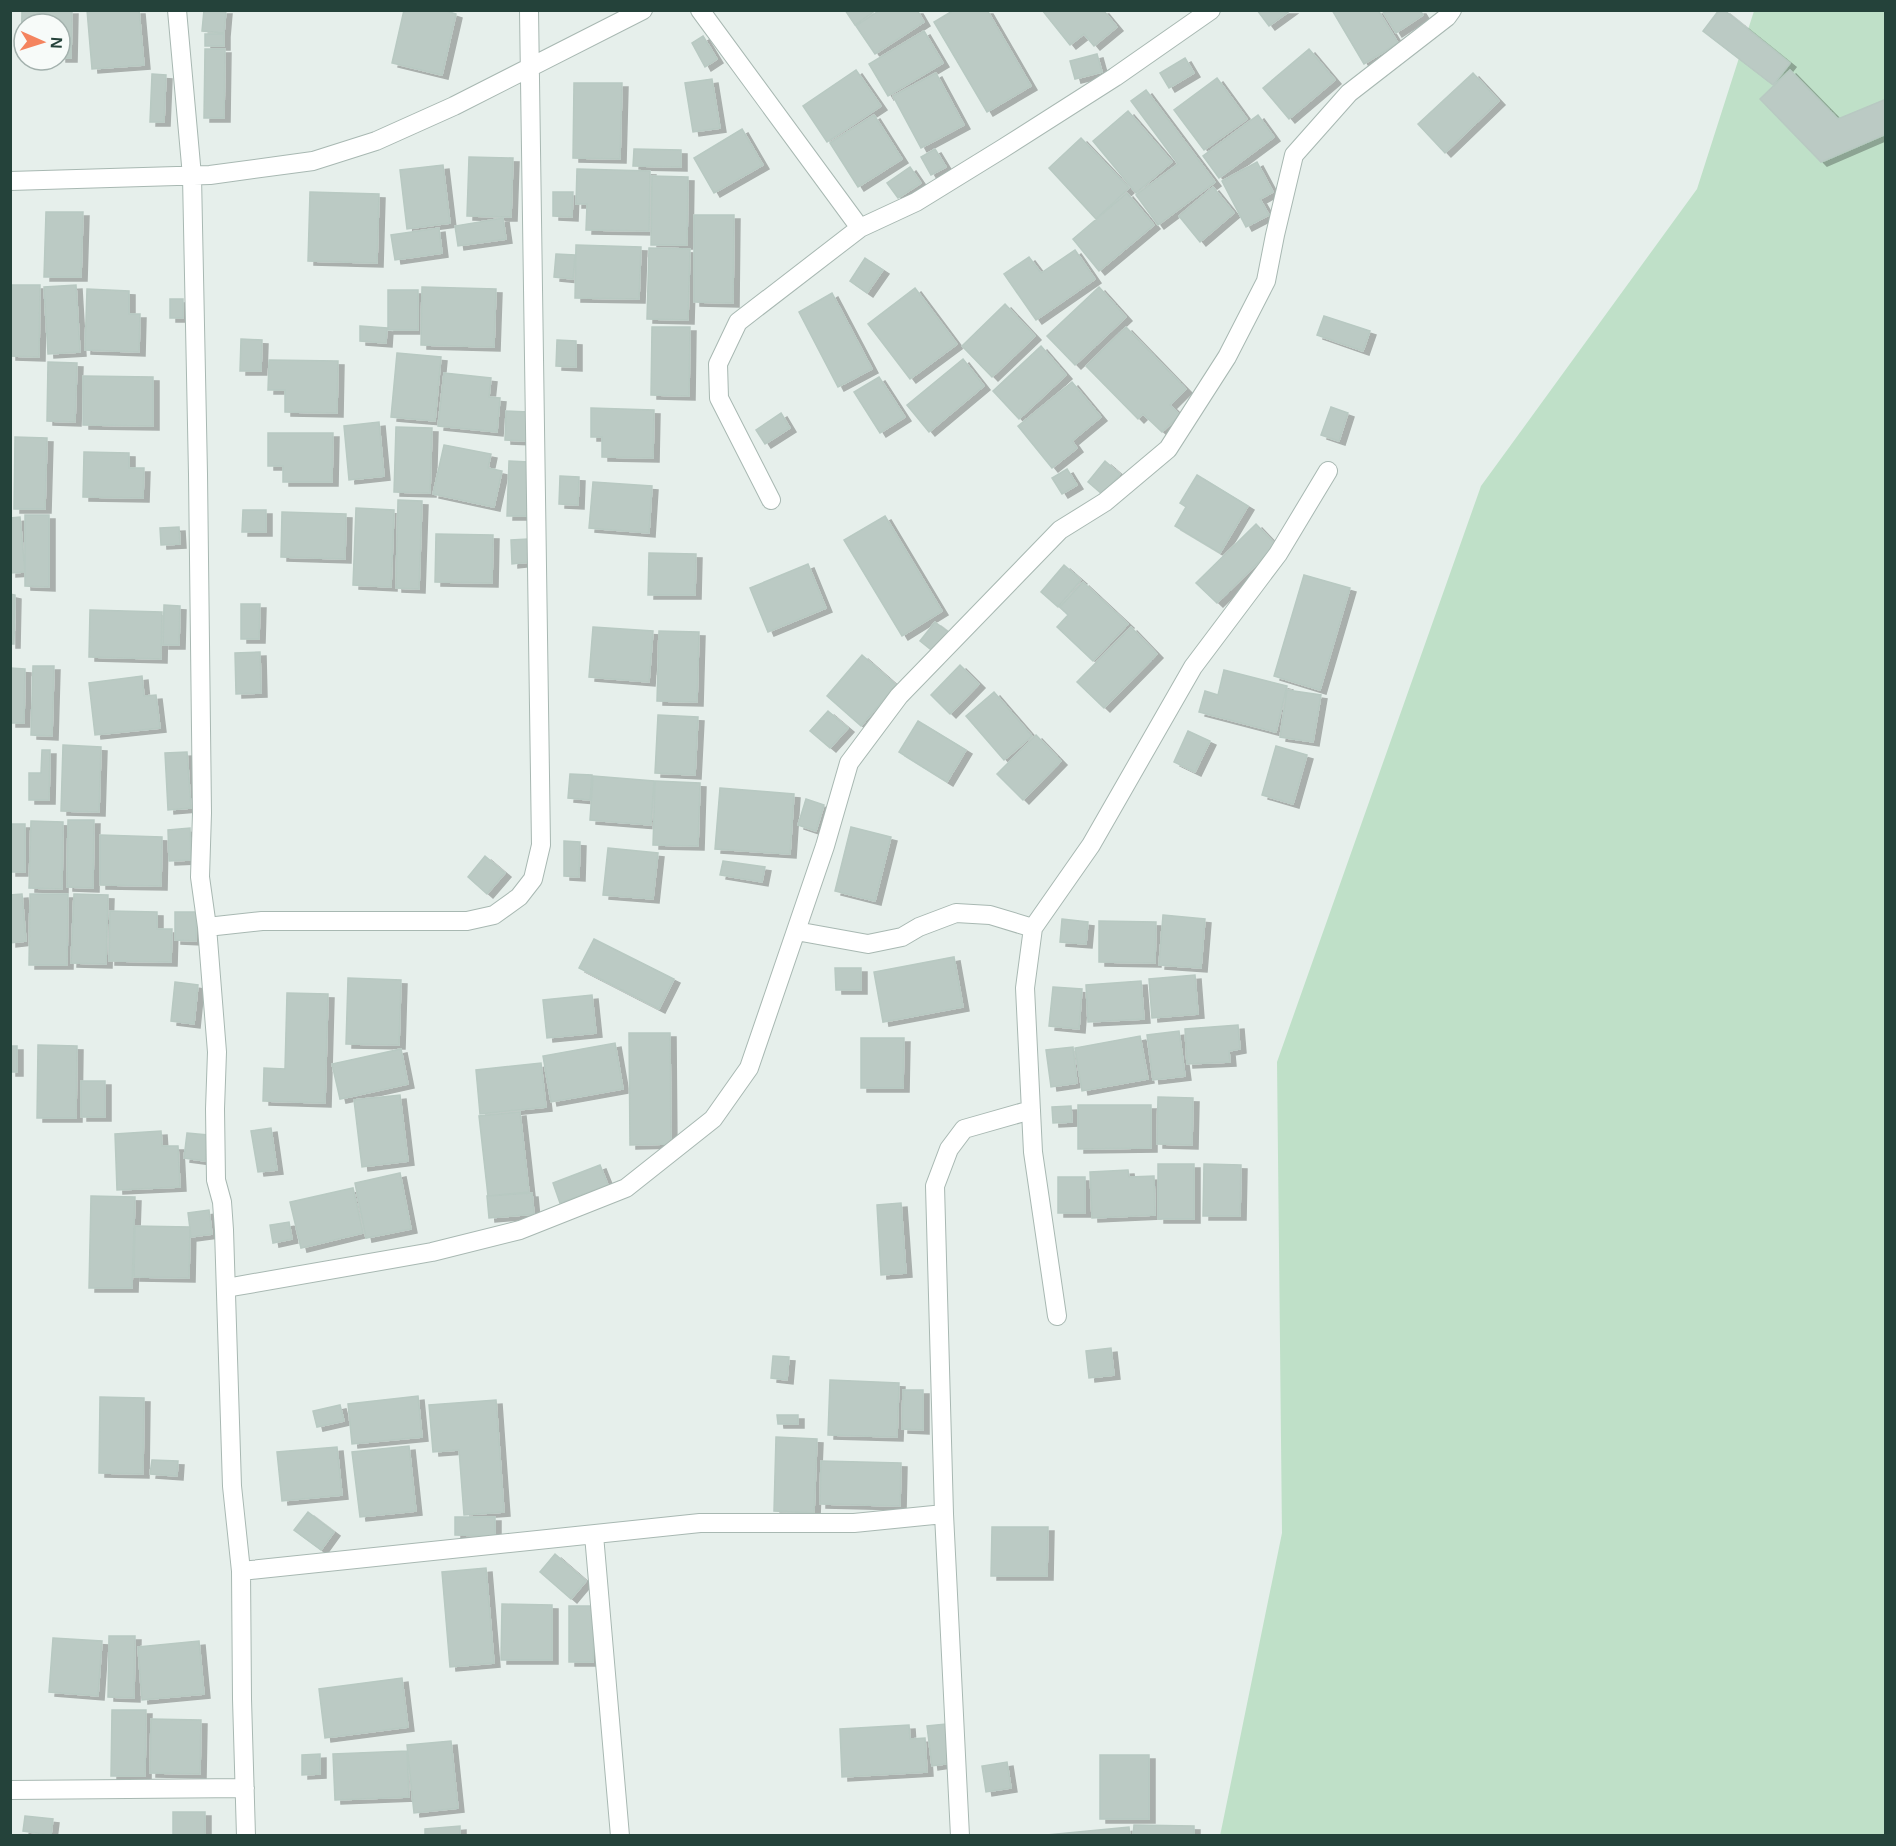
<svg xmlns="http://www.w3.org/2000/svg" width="1896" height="1846" viewBox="0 0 1896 1846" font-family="Helvetica,sans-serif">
	<defs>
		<filter id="shadow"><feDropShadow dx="6" dy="4" stdDeviation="0" flood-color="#0004"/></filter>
	</defs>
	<rect width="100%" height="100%" fill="#e6efeb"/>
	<!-- green -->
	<path fill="#bfe0c8" d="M 1754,11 L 1885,11 L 1885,1835 L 1220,1836 L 1282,1533 L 1277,1062 L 1481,486 L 1697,189 Z"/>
	<!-- building -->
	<path fill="#bbcac4" stroke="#b8c9c2" stroke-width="1.5" filter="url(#shadow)" d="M 72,10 L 71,58 L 60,58 L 60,24 L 24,24 L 24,57 L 21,57 L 22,11 Z
		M 87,10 L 139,10 L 144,65 L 92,69 Z
		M 204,10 L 226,10 L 224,33 L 202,31 Z
		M 404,10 L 443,10 L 456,14 L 442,75 L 392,63 Z
		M 845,10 L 876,10 L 855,25 Z
		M 880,10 L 917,10 L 924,22 L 875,54 L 856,26 Z
		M 954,10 L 987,10 L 1031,86 L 987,112 L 934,22 Z
		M 1042,10 L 1103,10 L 1117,27 L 1094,46 L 1084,34 L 1070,45 Z
		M 1257,10 L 1291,10 L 1269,26 Z
		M 1332,10 L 1378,10 L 1398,43 L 1364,64 Z
		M 1382,10 L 1420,10 L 1423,15 L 1396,33 Z
		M 1719,10 L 1724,10 L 1790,63 L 1773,85 L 1703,31 Z
		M 924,31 L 943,63 L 888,96 L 869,64 Z
		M 205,34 L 224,34 L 224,46 L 205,46 Z
		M 703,36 L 717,59 L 705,67 L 692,43 Z
		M 205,49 L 225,49 L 224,118 L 204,118 Z
		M 1309,49 L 1335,80 L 1289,119 L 1263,88 Z
		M 1097,54 L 1102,72 L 1075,79 L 1070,61 Z
		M 1185,58 L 1194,73 L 1169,88 L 1160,73 Z
		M 856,70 L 881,106 L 827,142 L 803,106 Z
		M 1790,70 L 1838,119 L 1886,99 L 1886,134 L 1821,162 L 1760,99 Z
		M 936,73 L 964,125 L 921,148 L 893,96 Z
		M 1473,73 L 1499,101 L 1445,153 L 1418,124 Z
		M 152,74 L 166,75 L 164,122 L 150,122 Z
		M 1217,78 L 1247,119 L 1204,150 L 1174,110 Z
		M 712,79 L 720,128 L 693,132 L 685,83 Z
		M 574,83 L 622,83 L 620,159 L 573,158 Z
		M 1146,90 L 1215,182 L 1158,225 L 1136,195 L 1178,164 L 1131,101 Z
		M 1128,111 L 1172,162 L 1136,193 L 1093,141 Z
		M 874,115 L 902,159 L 858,187 L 830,143 Z
		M 1258,115 L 1274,137 L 1219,178 L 1203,156 Z
		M 742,129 L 763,165 L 714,193 L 694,158 Z
		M 1081,138 L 1129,188 L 1096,219 L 1049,168 Z
		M 634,149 L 681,150 L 681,167 L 633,166 Z
		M 935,149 L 946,167 L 931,175 L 921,157 Z
		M 469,157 L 513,158 L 511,217 L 467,216 Z
		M 1257,162 L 1273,192 L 1260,199 L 1269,215 L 1246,227 L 1222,181 Z
		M 443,165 L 450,223 L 407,229 L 400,170 Z
		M 910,167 L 921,183 L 898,198 L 887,183 Z
		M 577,169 L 650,171 L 649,231 L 586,230 L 587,204 L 576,204 Z
		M 652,176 L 688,177 L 687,245 L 651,245 Z
		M 1213,187 L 1234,213 L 1200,242 L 1179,216 Z
		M 310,192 L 379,194 L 377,263 L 308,261 Z
		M 553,192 L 573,192 L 572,217 L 553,216 Z
		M 1127,193 L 1154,225 L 1099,271 L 1073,239 Z
		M 46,212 L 83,212 L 81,277 L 44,277 Z
		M 694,215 L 734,215 L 733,303 L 694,302 Z
		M 503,218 L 506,239 L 458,246 L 455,226 Z
		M 439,228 L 442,253 L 395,260 L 391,235 Z
		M 576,245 L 641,247 L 639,299 L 575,298 Z
		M 649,248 L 690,249 L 688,320 L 647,319 Z
		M 1075,250 L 1095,279 L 1036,320 L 1004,274 L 1029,257 L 1041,273 Z
		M 556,254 L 575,255 L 573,279 L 554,277 Z
		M 865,258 L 883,270 L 867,293 L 850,281 Z
		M 10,285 L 40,285 L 39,357 L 10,356 Z
		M 76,285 L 80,352 L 48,354 L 44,287 Z
		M 422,287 L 496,289 L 494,347 L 421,345 Z
		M 1099,287 L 1126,317 L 1075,365 L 1047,336 Z
		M 915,288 L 957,344 L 910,379 L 868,324 Z
		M 87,289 L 129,291 L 129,314 L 140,314 L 139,352 L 85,350 Z
		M 388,290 L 418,290 L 418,330 L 388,330 Z
		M 832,293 L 872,369 L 838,387 L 799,312 Z
		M 170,299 L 183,299 L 183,318 L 170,318 Z
		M 1005,304 L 1035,336 L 992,377 L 962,346 Z
		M 1324,316 L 1370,331 L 1363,351 L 1317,335 Z
		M 360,326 L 387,328 L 386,343 L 360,341 Z
		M 652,327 L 690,327 L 689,396 L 651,395 Z
		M 1126,327 L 1186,389 L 1170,405 L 1180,415 L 1162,432 L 1143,414 L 1138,419 L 1086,366 Z
		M 241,339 L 262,340 L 261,371 L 240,371 Z
		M 557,340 L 576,341 L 576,367 L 556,366 Z
		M 1041,346 L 1066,375 L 1019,419 L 993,391 Z
		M 397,353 L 441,357 L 435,421 L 391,417 Z
		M 963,359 L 984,386 L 929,432 L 907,405 Z
		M 269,360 L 338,361 L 337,413 L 285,412 L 285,390 L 268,390 Z
		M 48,362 L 77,363 L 75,422 L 47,421 Z
		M 444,373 L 491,378 L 489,397 L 500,398 L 497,432 L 438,426 Z
		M 83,376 L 153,377 L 153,426 L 83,425 Z
		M 879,377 L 905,417 L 880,433 L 854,392 Z
		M 1072,382 L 1101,417 L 1072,441 L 1077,448 L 1052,468 L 1018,426 Z
		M 1331,407 L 1348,413 L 1339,441 L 1321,435 Z
		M 591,408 L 654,410 L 653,458 L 602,457 L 602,437 L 591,437 Z
		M 506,411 L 528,412 L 527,441 L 505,440 Z
		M 781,413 L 790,428 L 765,444 L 756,430 Z
		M 379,422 L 384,476 L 349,480 L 344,426 Z
		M 396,427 L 432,428 L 430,493 L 394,492 Z
		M 268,433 L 333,433 L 332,482 L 283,482 L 283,466 L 268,466 Z
		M 15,437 L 47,438 L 45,509 L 14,509 Z
		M 444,445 L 491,454 L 488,468 L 502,471 L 494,507 L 433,494 Z
		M 84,452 L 129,453 L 129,468 L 144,468 L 143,498 L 83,497 Z
		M 509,461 L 529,462 L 527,516 L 507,516 Z
		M 1105,461 L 1120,474 L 1103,495 L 1088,482 Z
		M 1067,469 L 1077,485 L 1062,494 L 1052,478 Z
		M 1197,475 L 1248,506 L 1220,553 L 1175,526 L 1186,507 L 1180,503 Z
		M 560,476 L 579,477 L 578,505 L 559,504 Z
		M 593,482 L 652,486 L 649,533 L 589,528 Z
		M 398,500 L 422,501 L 419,589 L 396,588 Z
		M 356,508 L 394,510 L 391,587 L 353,585 Z
		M 243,510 L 266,510 L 266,532 L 242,532 Z
		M 282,512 L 346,514 L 345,559 L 281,557 Z
		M 25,515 L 49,515 L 49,587 L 25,586 Z
		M 885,516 L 942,611 L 902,636 L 844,540 Z
		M 20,517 L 25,572 L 10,573 L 10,518 Z
		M 1256,524 L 1276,545 L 1217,603 L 1196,583 Z
		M 179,527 L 180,544 L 161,545 L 160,528 Z
		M 436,534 L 493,535 L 492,583 L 435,582 Z
		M 528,539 L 529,562 L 512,564 L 511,540 Z
		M 649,553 L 696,554 L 695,595 L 648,595 Z
		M 808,564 L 826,608 L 768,632 L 750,588 Z
		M 1064,565 L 1081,580 L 1058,607 L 1041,592 Z
		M 1304,575 L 1350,588 L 1320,690 L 1274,676 Z
		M 1083,582 L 1128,624 L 1093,661 L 1057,627 L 1068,615 L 1060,607 Z
		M 10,594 L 15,595 L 14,644 L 10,644 Z
		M 241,604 L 260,604 L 259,639 L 241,639 Z
		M 164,605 L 180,606 L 179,645 L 163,645 Z
		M 90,610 L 162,612 L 161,659 L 89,657 Z
		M 935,622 L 951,634 L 935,653 L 920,641 Z
		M 593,627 L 653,631 L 649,682 L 589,677 Z
		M 1131,627 L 1157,654 L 1104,708 L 1077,682 Z
		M 659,631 L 699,632 L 697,702 L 657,701 Z
		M 260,652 L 261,693 L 236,694 L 235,653 Z
		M 862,655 L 896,685 L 861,726 L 827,696 Z
		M 960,665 L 979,684 L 950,714 L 931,695 Z
		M 33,666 L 54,666 L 52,736 L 31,735 Z
		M 10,668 L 25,669 L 24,723 L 10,723 Z
		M 1224,670 L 1287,686 L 1276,732 L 1199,712 L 1205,691 L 1218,695 Z
		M 142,676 L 144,696 L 156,695 L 160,728 L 95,735 L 89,683 Z
		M 1287,690 L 1321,695 L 1313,742 L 1280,737 Z
		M 994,692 L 1032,736 L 1004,760 L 966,716 Z
		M 828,711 L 848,728 L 830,748 L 810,731 Z
		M 658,715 L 698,717 L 695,775 L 655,773 Z
		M 918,721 L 966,750 L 947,782 L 899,752 Z
		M 1188,731 L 1210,741 L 1195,772 L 1174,762 Z
		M 1036,735 L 1061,761 L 1023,800 L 997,774 Z
		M 63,745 L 101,747 L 99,812 L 61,811 Z
		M 1276,746 L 1307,755 L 1293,804 L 1262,795 Z
		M 42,750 L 50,750 L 49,800 L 29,800 L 29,773 L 41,773 Z
		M 187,752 L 191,808 L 168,810 L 165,753 Z
		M 570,774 L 592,775 L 590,800 L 568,798 Z
		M 593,776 L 654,781 L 651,825 L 590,820 Z
		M 655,781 L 700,783 L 698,846 L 653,845 Z
		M 720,788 L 794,794 L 790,854 L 715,849 Z
		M 806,799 L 824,805 L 816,831 L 798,825 Z
		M 68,820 L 94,820 L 93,888 L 67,887 Z
		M 31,821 L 63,822 L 62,889 L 29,888 Z
		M 10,824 L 25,824 L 25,872 L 10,872 Z
		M 851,827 L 891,837 L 875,901 L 835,891 Z
		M 190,828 L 191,860 L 169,861 L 168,830 Z
		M 100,835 L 162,837 L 161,886 L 100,885 Z
		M 564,841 L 580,842 L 579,877 L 564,876 Z
		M 608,848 L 658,853 L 653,899 L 603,895 Z
		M 485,856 L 505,873 L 487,894 L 468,877 Z
		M 723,861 L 765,867 L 762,882 L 720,875 Z
		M 22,894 L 26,941 L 10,943 L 10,895 Z
		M 30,894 L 68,894 L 67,965 L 29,965 Z
		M 74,894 L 108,895 L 106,964 L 71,963 Z
		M 110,911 L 157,912 L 157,929 L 172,929 L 171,962 L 109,961 Z
		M 175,912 L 196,912 L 196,941 L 175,940 Z
		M 1163,915 L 1205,919 L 1201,968 L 1159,965 Z
		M 1062,919 L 1088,922 L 1086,944 L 1060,942 Z
		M 1099,921 L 1156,922 L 1155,963 L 1099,962 Z
		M 594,939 L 674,979 L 659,1009 L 579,968 Z
		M 954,957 L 963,1007 L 883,1022 L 874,972 Z
		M 835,968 L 861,968 L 861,990 L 836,990 Z
		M 1195,975 L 1198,1014 L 1152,1018 L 1149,979 Z
		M 348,978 L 401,980 L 399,1045 L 346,1044 Z
		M 1141,981 L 1144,1019 L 1088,1022 L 1086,985 Z
		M 175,982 L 198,985 L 194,1024 L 171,1021 Z
		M 1053,987 L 1082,989 L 1079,1029 L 1049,1026 Z
		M 287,993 L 328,994 L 325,1103 L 263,1101 L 264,1068 L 285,1069 Z
		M 592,995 L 596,1033 L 547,1038 L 543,1000 Z
		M 1238,1025 L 1240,1049 L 1229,1051 L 1230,1062 L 1187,1064 L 1185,1029 Z
		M 1179,1031 L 1185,1076 L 1153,1080 L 1147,1035 Z
		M 629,1033 L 670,1033 L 671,1144 L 630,1145 Z
		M 1140,1036 L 1148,1079 L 1082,1091 L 1075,1048 Z
		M 861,1038 L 904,1038 L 903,1088 L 861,1088 Z
		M 615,1043 L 623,1089 L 551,1102 L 543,1056 Z
		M 38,1045 L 77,1046 L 76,1118 L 37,1118 Z
		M 10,1046 L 17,1046 L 17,1072 L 10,1072 Z
		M 1073,1047 L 1077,1083 L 1051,1087 L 1046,1050 Z
		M 401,1049 L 408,1084 L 340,1099 L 332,1064 Z
		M 541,1063 L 546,1107 L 480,1114 L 476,1070 Z
		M 81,1081 L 105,1081 L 105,1117 L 81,1117 Z
		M 400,1095 L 408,1161 L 362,1167 L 354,1100 Z
		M 1158,1097 L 1193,1098 L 1192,1145 L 1157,1144 Z
		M 1078,1105 L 1151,1105 L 1151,1148 L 1078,1149 Z
		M 1071,1106 L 1072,1122 L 1053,1123 L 1052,1107 Z
		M 520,1112 L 529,1192 L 488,1196 L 479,1116 Z
		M 271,1128 L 277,1170 L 258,1172 L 251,1131 Z
		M 161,1131 L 162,1146 L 178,1146 L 180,1187 L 117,1190 L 115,1134 Z
		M 187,1133 L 208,1135 L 205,1161 L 184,1158 Z
		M 1158,1164 L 1194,1164 L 1194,1219 L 1158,1219 Z
		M 1204,1164 L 1241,1165 L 1240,1216 L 1203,1216 Z
		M 600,1165 L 608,1185 L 560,1203 L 553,1183 Z
		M 1128,1170 L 1129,1177 L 1154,1176 L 1155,1215 L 1092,1218 L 1090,1172 Z
		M 400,1173 L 411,1229 L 366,1238 L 355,1183 Z
		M 1058,1177 L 1085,1177 L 1085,1213 L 1058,1213 Z
		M 353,1188 L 363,1233 L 301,1248 L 290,1202 Z
		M 532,1193 L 534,1214 L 489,1218 L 487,1196 Z
		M 91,1196 L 135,1197 L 132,1288 L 89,1288 Z
		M 901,1203 L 906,1273 L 881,1275 L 877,1205 Z
		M 209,1210 L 212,1234 L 191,1237 L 188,1213 Z
		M 289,1222 L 292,1239 L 273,1243 L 270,1225 Z
		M 135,1226 L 190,1227 L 189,1278 L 134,1277 Z
		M 1111,1348 L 1114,1375 L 1089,1378 L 1086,1351 Z
		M 773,1356 L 789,1357 L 787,1380 L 771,1378 Z
		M 830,1380 L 899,1383 L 897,1437 L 828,1435 Z
		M 903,1390 L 923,1390 L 923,1430 L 902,1429 Z
		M 418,1396 L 422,1437 L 352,1444 L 348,1404 Z
		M 100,1397 L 144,1398 L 143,1474 L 99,1473 Z
		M 496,1400 L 504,1512 L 464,1515 L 459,1450 L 433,1452 L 429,1405 Z
		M 340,1405 L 344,1421 L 317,1427 L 313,1411 Z
		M 777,1415 L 798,1415 L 798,1424 L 778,1424 Z
		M 776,1437 L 817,1439 L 814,1513 L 774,1511 Z
		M 409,1446 L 416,1511 L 360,1517 L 352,1452 Z
		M 337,1447 L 342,1495 L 282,1501 L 277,1452 Z
		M 152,1460 L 178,1461 L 177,1476 L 150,1474 Z
		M 821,1461 L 901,1463 L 900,1506 L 820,1504 Z
		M 308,1512 L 334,1532 L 321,1550 L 294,1530 Z
		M 455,1517 L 495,1517 L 495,1536 L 455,1535 Z
		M 992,1527 L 1048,1527 L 1047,1576 L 991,1576 Z
		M 555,1554 L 586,1581 L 571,1599 L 540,1572 Z
		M 486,1568 L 494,1663 L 450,1667 L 442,1572 Z
		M 502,1604 L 552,1605 L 552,1660 L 501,1660 Z
		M 569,1606 L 594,1606 L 593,1662 L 569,1662 Z
		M 109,1636 L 135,1636 L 134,1698 L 108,1697 Z
		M 53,1638 L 102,1641 L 98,1696 L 49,1692 Z
		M 199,1641 L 204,1694 L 142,1700 L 138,1647 Z
		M 402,1678 L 408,1727 L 325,1738 L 319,1689 Z
		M 112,1710 L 146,1710 L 145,1776 L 111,1776 Z
		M 151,1719 L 201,1720 L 200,1774 L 150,1773 Z
		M 946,1724 L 951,1763 L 932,1766 L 927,1726 Z
		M 909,1725 L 910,1739 L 925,1738 L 927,1772 L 842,1777 L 840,1729 Z
		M 451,1741 L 458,1808 L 414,1813 L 407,1745 Z
		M 407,1751 L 409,1797 L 335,1800 L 333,1754 Z
		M 320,1754 L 320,1774 L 302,1775 L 302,1755 Z
		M 1100,1755 L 1149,1755 L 1149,1819 L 1100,1819 Z
		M 1007,1762 L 1011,1788 L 986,1792 L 982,1766 Z
		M 173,1812 L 205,1812 L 205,1835 L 173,1835 Z
		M 25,1816 L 53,1819 L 51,1835 L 23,1831 Z
		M 1134,1825 L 1194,1826 L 1194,1836 L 1133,1836 Z
		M 460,1826 L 460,1836 L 425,1836 L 425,1829 Z
		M 1129,1827 L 1130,1836 L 1036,1836 Z"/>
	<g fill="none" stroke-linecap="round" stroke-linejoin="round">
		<!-- minor casing -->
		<g stroke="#a8b8b2" stroke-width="20">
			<path id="minor" d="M 177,10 L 192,176 L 198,474 L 202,813 L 200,877 L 207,927 L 217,1052 L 215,1109 L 216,1180 L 222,1202 L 224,1230 L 232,1486 L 241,1571 L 242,1699 L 246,1836
				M 700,10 L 860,228
				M 10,181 L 210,175 L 313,161 L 376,141 L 454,106 L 643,10
				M 771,500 L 719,398 L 718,364 L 738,322 L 860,228 L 916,202 L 1002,149 L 1115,77 L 1211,10
				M 207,927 L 262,921 L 467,921 L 494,915 L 519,897 L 533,879 L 541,845 L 529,10
				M 796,931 L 868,944 L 902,937 L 919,927 L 956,913 L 990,915 L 1033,928
				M 226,1288 L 432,1252 L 520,1230 L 626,1188 L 713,1119 L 749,1068 L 825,846 L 849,763 L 899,696 L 1060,530 L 1105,502 L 1168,449 L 1227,357 L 1266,281 L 1275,235 L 1294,155 L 1349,93 L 1447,17 L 1452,10
				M 1057,1316 L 1033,1152 L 1025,988 L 1033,928 L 1091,845 L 1193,667 L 1278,554 L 1328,471
				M 594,1535 L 620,1836
				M 241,1571 L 700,1523 L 854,1523 L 944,1514
				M 10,1790 L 245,1788
				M 960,1836 L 944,1514 L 935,1186 L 949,1149 L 964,1129 L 1031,1110"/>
		</g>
		<!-- minor -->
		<use href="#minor" stroke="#fff" stroke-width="18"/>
	</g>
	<!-- border -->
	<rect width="1896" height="1846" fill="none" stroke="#24423a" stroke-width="24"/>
	<!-- north arrow -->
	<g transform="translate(42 42) rotate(93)"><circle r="28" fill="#f7fbf9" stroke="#a3b1ad" stroke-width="1.5"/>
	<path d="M0-4.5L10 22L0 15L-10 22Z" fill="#f4845f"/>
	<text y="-9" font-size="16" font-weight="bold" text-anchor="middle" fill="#24423a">N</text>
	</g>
</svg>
